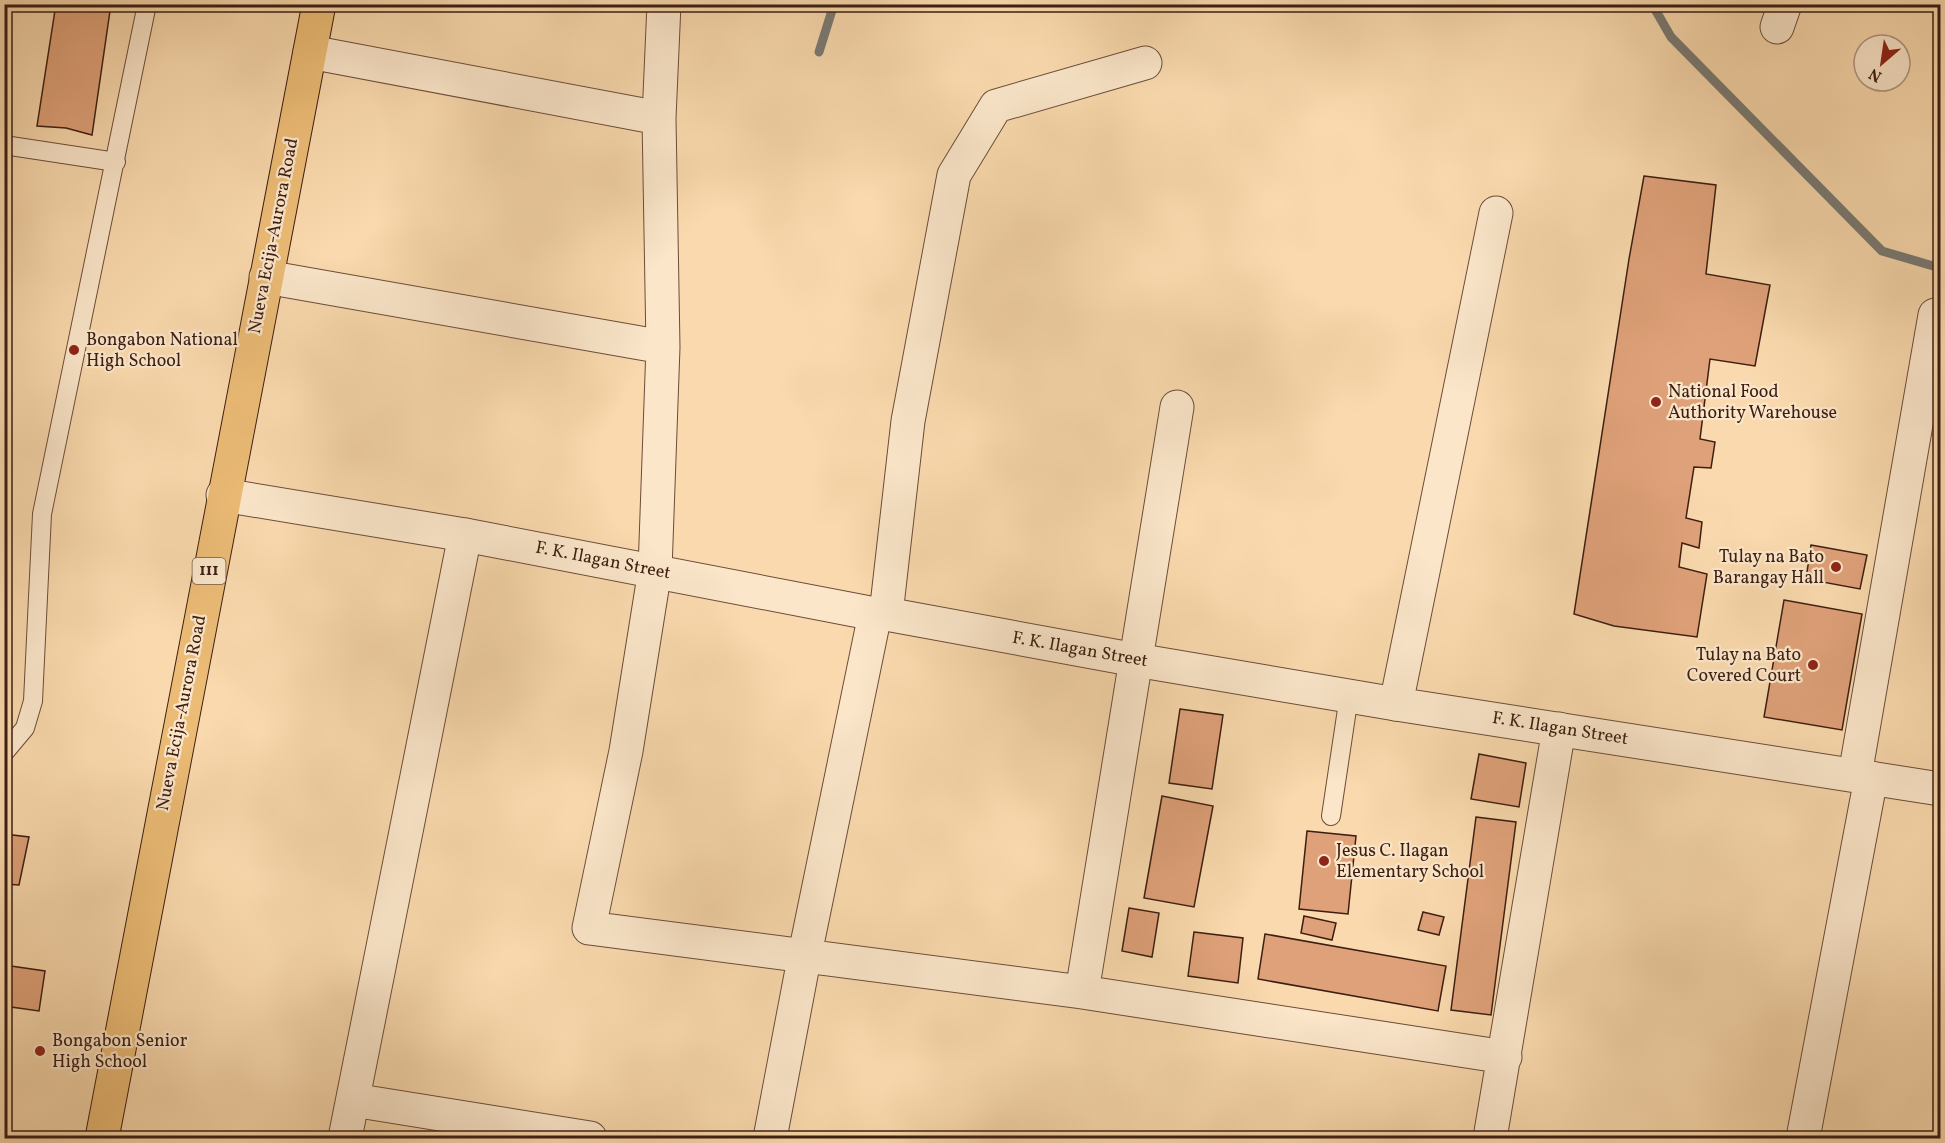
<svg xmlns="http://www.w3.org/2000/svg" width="1945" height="1143" viewBox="0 0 1945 1143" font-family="Vollkorn,serif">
	<rect width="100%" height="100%" fill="#f9d9ad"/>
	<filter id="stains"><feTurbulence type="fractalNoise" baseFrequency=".00333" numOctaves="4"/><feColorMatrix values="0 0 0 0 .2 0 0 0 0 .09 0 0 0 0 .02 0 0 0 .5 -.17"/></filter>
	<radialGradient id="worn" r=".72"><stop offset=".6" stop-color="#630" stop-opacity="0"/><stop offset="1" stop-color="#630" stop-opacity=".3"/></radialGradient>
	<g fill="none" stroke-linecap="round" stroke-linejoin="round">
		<!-- stream -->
		<path stroke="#7a7a74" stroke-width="9" d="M 1652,4 L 1671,37 L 1882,251 L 1940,268
			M 819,52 L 834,4"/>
	</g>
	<!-- building -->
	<path fill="#dfa179" stroke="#3c1e12" stroke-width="1.5" d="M 56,4 L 111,4 L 92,135 L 66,128 L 37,126 Z
		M 4,163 L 10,164 L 4,200 Z
		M 1644,176 L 1716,185 L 1706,274 L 1770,285 L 1755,366 L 1710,359 L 1700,439 L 1715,442 L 1711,468 L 1694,467 L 1686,518 L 1702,522 L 1699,548 L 1682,543 L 1679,567 L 1707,574 L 1697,637 L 1614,626 L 1574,614 L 1629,259 Z
		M 1811,545 L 1867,555 L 1860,589 L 1806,579 Z
		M 1784,600 L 1862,614 L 1842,730 L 1764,717 Z
		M 1180,709 L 1223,715 L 1212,789 L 1169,783 Z
		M 1479,754 L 1526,763 L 1519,807 L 1471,799 Z
		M 1162,796 L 1213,806 L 1194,907 L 1144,898 Z
		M 1476,817 L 1516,822 L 1491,1015 L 1451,1010 Z
		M 1307,831 L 1356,836 L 1348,914 L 1299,909 Z
		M 4,834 L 29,837 L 19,885 L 4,884 Z
		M 1129,908 L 1159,913 L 1152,957 L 1122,951 Z
		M 1423,912 L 1444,917 L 1439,935 L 1418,930 Z
		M 1304,916 L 1336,923 L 1332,940 L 1301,933 Z
		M 1194,932 L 1243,938 L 1238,983 L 1188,976 Z
		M 1265,934 L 1446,966 L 1438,1011 L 1258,979 Z
		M 4,965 L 45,971 L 39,1011 L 4,1006 Z"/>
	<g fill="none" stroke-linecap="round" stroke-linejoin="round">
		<!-- service casing -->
		<g stroke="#6b4d39" stroke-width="20">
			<path id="service" d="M 4,145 L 116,162
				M 4,753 L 25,728 L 33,701 L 42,514 L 147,4
				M 1331,816 L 1349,696"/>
		</g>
		<!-- minor casing -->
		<g stroke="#6b4d39" stroke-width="35">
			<path id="minor" d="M 664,4 L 659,118 L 663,347 L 655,570 L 626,751 L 589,928 L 1082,992 L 1505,1057
				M 1777,27 L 1785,4
				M 310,52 L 659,118
				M 266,277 L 663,347
				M 886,614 L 908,421 L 954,175 L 996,106 L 1145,63
				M 1396,704 L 1496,213
				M 1855,775 L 1935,315
				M 1082,992 L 1177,407
				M 353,1100 L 590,1138
				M 345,1138 L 465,535
				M 770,1138 L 805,954 L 875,614
				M 1490,1138 L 1559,729
				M 1803,1138 L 1871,778"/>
		</g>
		<!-- tertiary casing -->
		<g stroke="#6b4d39" stroke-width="35">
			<path id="tertiary" d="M 223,495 L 465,535 L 875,614 L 886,614 L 1136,660 L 1396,704 L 1940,789"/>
		</g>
		<!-- primary casing -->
		<g stroke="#3c1e12" stroke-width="35">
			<path id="primary" d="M 102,1138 L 319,4"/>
		</g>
		<!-- service -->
		<use href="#service" stroke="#fbe6ca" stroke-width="18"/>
		<!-- minor -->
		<use href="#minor" stroke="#fbe6ca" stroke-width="33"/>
		<!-- tertiary -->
		<use href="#tertiary" stroke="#fbe6ca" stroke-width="33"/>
		<!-- primary -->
		<use href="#primary" stroke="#ecbc76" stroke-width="33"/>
	</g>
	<!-- markers -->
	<g fill="#8f2418" stroke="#fbe6ca" stroke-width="2">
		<circle cx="74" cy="350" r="6"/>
		<circle cx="1656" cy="402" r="6"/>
		<circle cx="1836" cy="567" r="6"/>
		<circle cx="1813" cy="665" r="6"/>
		<circle cx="1324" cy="861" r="6"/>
		<circle cx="40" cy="1051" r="6"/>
	</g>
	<g text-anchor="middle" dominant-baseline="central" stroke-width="4.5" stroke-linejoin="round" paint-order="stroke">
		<!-- shield labels -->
		<rect fill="#fbe6ca" stroke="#755a49" stroke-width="1.5" x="192.5" y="558" width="33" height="26" rx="4.5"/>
		<g font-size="16" font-weight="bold" fill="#3c1e12">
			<text x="209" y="571">111</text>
		</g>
		<!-- street labels -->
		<g font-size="18" fill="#3c1e12" stroke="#fbe6ca">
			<text transform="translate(274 236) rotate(-79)">Nueva Ecija-Aurora Road</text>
			<text transform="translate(603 561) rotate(11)">F. K. Ilagan Street</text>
			<text transform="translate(1080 650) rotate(10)">F. K. Ilagan Street</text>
			<text transform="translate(182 713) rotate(-79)">Nueva Ecija-Aurora Road</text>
			<text transform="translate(1560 729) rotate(9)">F. K. Ilagan Street</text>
		</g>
		<!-- poi labels -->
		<g font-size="18" fill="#3c1e12" stroke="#fbe6ca" text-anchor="start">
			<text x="86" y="340">Bongabon National<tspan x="86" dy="21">High School</tspan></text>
			<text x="1668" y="392">National Food<tspan x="1668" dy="21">Authority Warehouse</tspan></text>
			<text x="1824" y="557" text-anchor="end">Tulay na Bato<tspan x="1824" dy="21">Barangay Hall</tspan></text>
			<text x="1801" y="655" text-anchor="end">Tulay na Bato<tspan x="1801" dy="21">Covered Court</tspan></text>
			<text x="1336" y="851">Jesus C. Ilagan<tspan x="1336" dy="21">Elementary School</tspan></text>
			<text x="52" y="1041">Bongabon Senior<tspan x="52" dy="21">High School</tspan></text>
		</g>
	</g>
	<!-- margin -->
	<rect width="1945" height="1143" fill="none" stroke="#f9d9ad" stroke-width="24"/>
	<rect x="6" y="6" width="1933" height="1131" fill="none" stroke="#3c1e12" stroke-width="3"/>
	<rect x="12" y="12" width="1921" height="1119" fill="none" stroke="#3c1e12" stroke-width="1.5"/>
	<!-- north arrow -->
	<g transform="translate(1882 63) rotate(209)"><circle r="28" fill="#fbe6ca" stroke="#af9680" stroke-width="1.5"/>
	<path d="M0-4.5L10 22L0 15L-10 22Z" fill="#8f2418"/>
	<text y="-9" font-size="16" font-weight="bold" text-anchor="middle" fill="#3c1e12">N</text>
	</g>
	<rect width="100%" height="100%" filter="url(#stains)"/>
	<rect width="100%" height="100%" fill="url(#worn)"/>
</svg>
